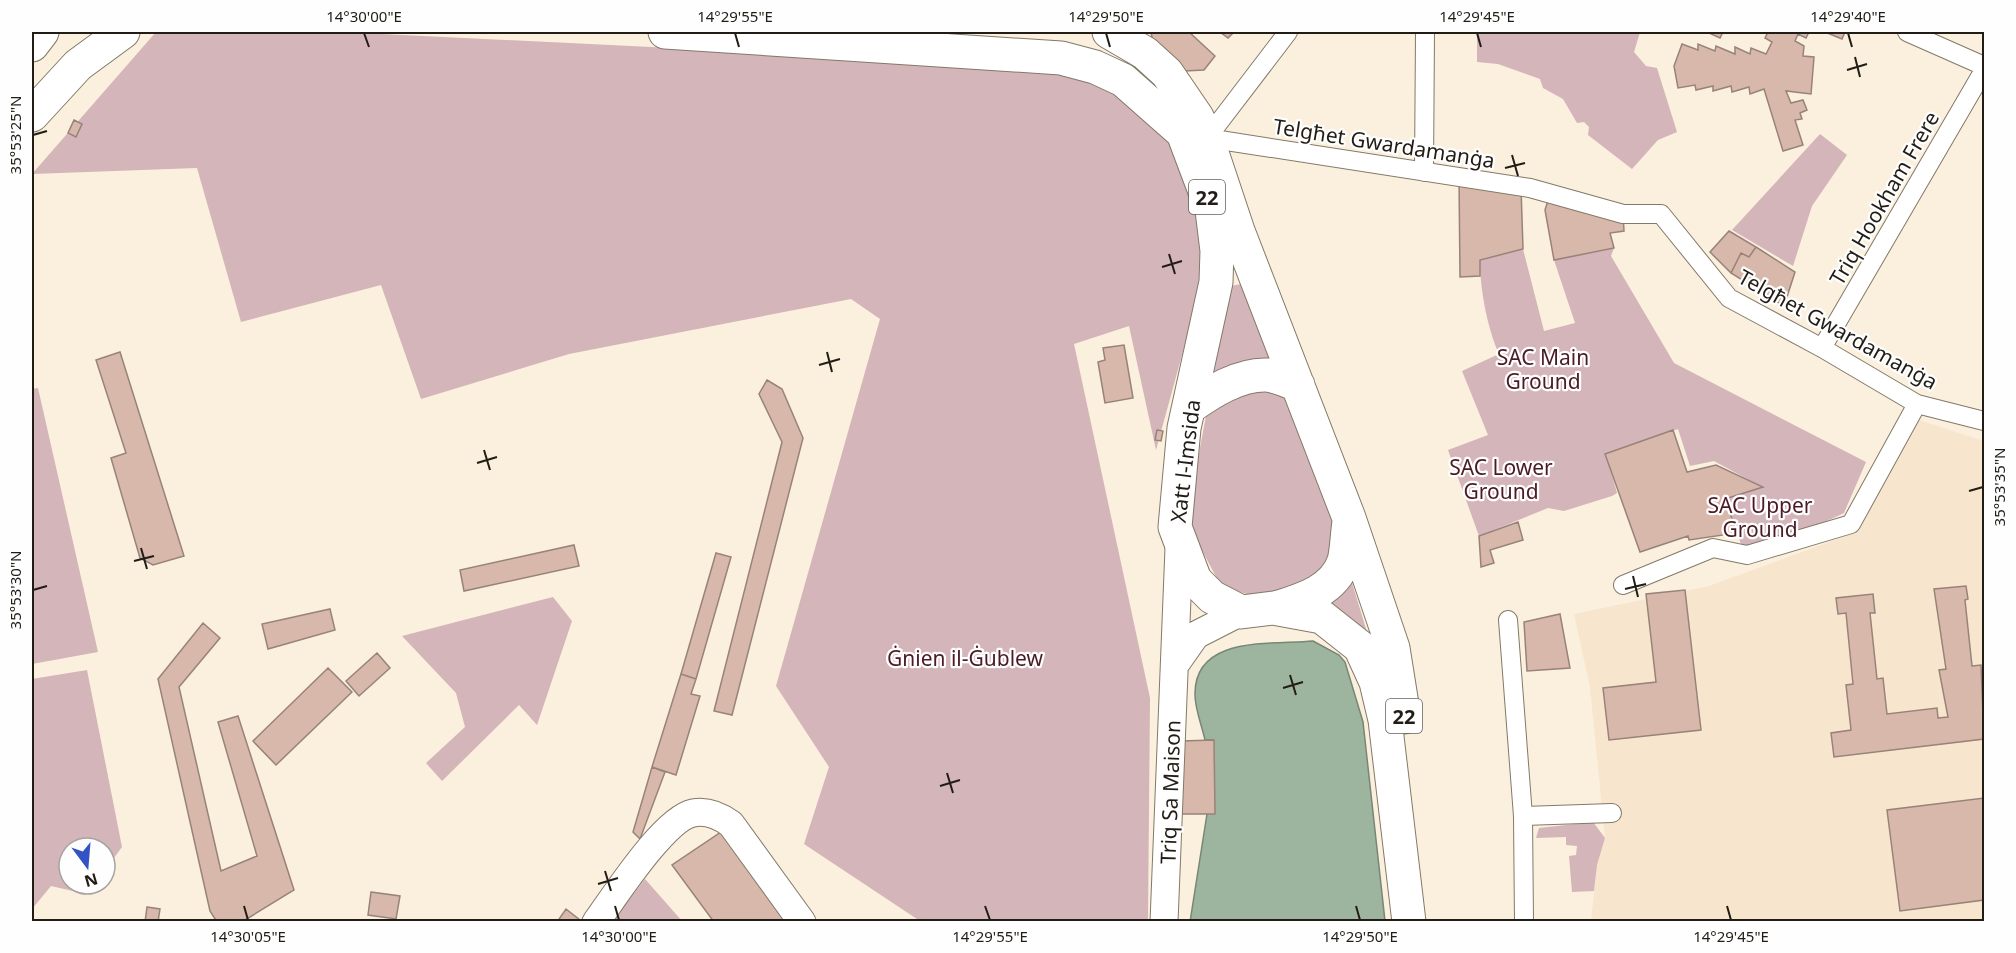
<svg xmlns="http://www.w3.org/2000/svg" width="2016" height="953" viewBox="0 0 2016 953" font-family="'Noto Sans',sans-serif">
	<rect width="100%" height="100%" fill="#fbefdd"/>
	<!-- built -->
	<path fill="#f7e6cd" d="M 1919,420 L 1984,441 L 1984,921 L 1591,921 L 1597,865 L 1605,838 L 1590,687 L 1574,614 L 1709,586 L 1857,532 Z"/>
	<!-- green -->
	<path fill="#d4b5b9" d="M 156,32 L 341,32 L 1020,65 L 1070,72 L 1120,93 L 1182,144 L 1198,213 L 1201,266 L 1194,311 L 1156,450 L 1129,326 L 1074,344 L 1150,698 L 1148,921 L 920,921 L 804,844 L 829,767 L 776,686 L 880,319 L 851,299 L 569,354 L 421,399 L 381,285 L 241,322 L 197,168 L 32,174 Z
		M 1477,32 L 1640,32 L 1634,52 L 1646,66 L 1657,68 L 1677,132 L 1658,140 L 1632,169 L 1588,135 L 1589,127 L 1584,122 L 1577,123 L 1563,99 L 1543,88 L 1540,79 L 1498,64 L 1477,62 Z
		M 1820,134 L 1847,155 L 1812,206 L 1793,266 L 1732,230 Z
		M 1614,248 L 1611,256 L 1674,363 L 1866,462 L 1844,513 L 1812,528 L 1742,547 L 1725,499 L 1762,487 L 1714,461 L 1690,466 L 1678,429 L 1606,454 L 1617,493 L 1612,496 L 1564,511 L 1548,508 L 1479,536 L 1448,450 L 1488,435 L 1462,371 L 1499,354 C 1487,327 1480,289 1480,260 L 1523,249 L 1544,331 L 1575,323 L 1554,260 Z
		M 1248,283 L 1339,533 L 1322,575 L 1306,589 L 1256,597 L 1221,586 L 1189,526 L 1190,502 L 1230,286 Z
		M 38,388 L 98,652 L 32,664 L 32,389 Z
		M 1350,576 L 1376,662 L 1323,603 Z
		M 553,597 L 572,621 L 537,725 L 519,705 L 442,781 L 426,763 L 465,727 L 456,693 L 402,636 Z
		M 87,670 L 122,847 L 105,870 L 105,848 L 69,848 L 69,884 L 94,884 L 86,894 L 51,886 L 32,909 L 32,679 Z
		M 1593,822 L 1605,838 L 1597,865 L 1594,891 L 1572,892 L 1569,856 L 1576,855 L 1577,846 L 1566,845 L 1566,837 L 1536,838 L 1539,828 Z
		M 645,879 L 682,921 L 612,922 Z"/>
	<!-- water -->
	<path fill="#9db59e" stroke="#788775" stroke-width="1.5" d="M 1313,641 L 1339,655 L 1345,662 L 1363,722 L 1385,921 L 1190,922 L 1207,814 L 1213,740 L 1205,740 C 1202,726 1195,709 1195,695 C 1194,635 1271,645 1313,641 Z"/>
	<!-- building -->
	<path fill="#d8b8aa" stroke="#97837a" stroke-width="1.5" d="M 1151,32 L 1189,32 L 1215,56 L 1204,70 L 1184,71 L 1153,43 Z
		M 1220,32 L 1234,32 L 1228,38 Z
		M 1707,32 L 1723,32 L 1720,38 Z
		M 1768,32 L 1809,32 L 1806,38 L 1798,34 L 1795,41 L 1804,46 L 1803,56 L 1814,57 L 1811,94 L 1786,91 L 1791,103 L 1803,100 L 1807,110 L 1800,113 L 1802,119 L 1795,120 L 1803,145 L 1783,151 L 1764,89 L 1750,94 L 1749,87 L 1732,92 L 1731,86 L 1713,91 L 1713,86 L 1696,90 L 1695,85 L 1678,88 L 1674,66 L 1682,44 L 1698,50 L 1698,44 L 1715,51 L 1716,46 L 1735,54 L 1735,47 L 1750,54 L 1751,48 L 1766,54 L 1772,42 L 1765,38 Z
		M 1825,32 L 1845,32 L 1842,39 Z
		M 74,120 L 82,124 L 76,137 L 68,133 Z
		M 1459,177 L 1521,187 L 1523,249 L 1480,260 L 1480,276 L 1460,277 Z
		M 1550,194 L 1623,214 L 1624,231 L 1610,233 L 1614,248 L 1554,260 L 1545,210 Z
		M 1729,231 L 1756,247 L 1749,257 L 1741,253 L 1731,273 L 1710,252 Z
		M 1756,247 L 1795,272 L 1784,306 L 1731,273 L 1741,253 L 1749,257 Z
		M 1124,345 L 1133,398 L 1105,403 L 1098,362 L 1105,360 L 1103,348 Z
		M 120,352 L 184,556 L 153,565 L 140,558 L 111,458 L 126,453 L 96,360 Z
		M 767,380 L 782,389 L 803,438 L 732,715 L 714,711 L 782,442 L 759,394 Z
		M 1157,430 L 1163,431 L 1161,441 L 1155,440 Z
		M 1673,430 L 1687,472 L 1716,465 L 1763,487 L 1725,499 L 1737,533 L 1689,540 L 1688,536 L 1640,552 L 1605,454 Z
		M 1518,522 L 1523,540 L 1490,550 L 1494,563 L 1481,567 L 1479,536 Z
		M 574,545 L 579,566 L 464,591 L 460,570 Z
		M 716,553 L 731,557 L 696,679 L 681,674 Z
		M 1966,586 L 1968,599 L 1965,600 L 1972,666 L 1981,665 L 1984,739 L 1834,757 L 1831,733 L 1851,730 L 1846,685 L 1853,684 L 1846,613 L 1838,614 L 1836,598 L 1873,594 L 1875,613 L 1870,613 L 1877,679 L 1883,678 L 1887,714 L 1937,708 L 1938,718 L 1948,717 L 1939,670 L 1946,669 L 1934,589 Z
		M 1685,590 L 1701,730 L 1609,740 L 1603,688 L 1656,682 L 1646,594 Z
		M 330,609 L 335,630 L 268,649 L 262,624 Z
		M 1560,614 L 1570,668 L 1527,671 L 1524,622 Z
		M 203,623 L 220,638 L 179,687 L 221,871 L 257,856 L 218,722 L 238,716 L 294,890 L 245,920 L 217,922 L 210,911 L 158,679 Z
		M 377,653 L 390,668 L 359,696 L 346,681 Z
		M 328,668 L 352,692 L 276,765 L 253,741 Z
		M 681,674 L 696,679 L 691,694 L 700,696 L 676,775 L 652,767 Z
		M 1214,740 L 1215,814 L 1182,814 L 1181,741 Z
		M 652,767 L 665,772 L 640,839 L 633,832 Z
		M 1984,798 L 1984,900 L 1900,911 L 1887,810 Z
		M 724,830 L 791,922 L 714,922 L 672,865 Z
		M 371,892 L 400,896 L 396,919 L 368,915 Z
		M 147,907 L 160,909 L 158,922 L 145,922 Z
		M 566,909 L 580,920 L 579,922 L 557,922 Z"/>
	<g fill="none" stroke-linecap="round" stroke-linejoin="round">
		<!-- street casing -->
		<g stroke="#837968" stroke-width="20">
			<path id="street" d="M 1288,32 L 1207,138 L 1530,188 L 1623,214 L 1661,214 L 1729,298 L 1822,348 L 1917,404 L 1984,421
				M 1907,32 L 1984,66
				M 1424,172 L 1425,32
				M 1822,348 L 1984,70
				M 1623,585 L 1713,548 L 1747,555 L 1851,524 L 1917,404
				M 1508,620 L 1523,816 L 1524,922
				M 1523,816 L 1612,813"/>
		</g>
		<!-- secondary casing -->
		<g stroke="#837968" stroke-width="29">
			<path id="secondary" d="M 1177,662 L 1196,635 L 1241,612
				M 596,922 C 615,896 664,819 693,813 C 708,810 720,816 731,824 L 802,922
				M 1164,922 L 1179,548"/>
		</g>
		<!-- highway casing -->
		<g stroke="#837968" stroke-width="35">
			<path id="highway" d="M 665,32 L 1061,58 L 1095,67 L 1123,80 L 1183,133 L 1212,210 L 1217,251 L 1216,282 L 1184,428 L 1175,527 L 1195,580 L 1212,597 L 1241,612 L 1273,608 L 1322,617 L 1360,647 L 1376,682 L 1385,720 L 1409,922
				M 1109,32 L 1145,53 L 1167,73 L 1197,117 L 1207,138 L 1238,231 L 1349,518 L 1393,648 L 1404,717
				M 32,45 L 42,32
				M 32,115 L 78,65 L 123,32
				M 1190,407 C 1211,392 1239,374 1267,375 C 1277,376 1289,382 1298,385
				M 1276,608 C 1302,600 1334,591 1344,561 C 1347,549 1347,534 1349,522"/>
		</g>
		<!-- street -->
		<use href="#street" stroke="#fff" stroke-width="18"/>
		<!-- secondary -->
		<use href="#secondary" stroke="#fff" stroke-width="27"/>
		<!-- highway -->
		<use href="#highway" stroke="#fff" stroke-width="33"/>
	</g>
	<!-- ticks -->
	<path fill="none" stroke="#211d16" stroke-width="2" d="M 364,33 L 369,47M 735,33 L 739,47M 1106,33 L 1110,47M 1477,33 L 1481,47M 1848,33 L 1852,47M 1855,57 L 1860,77M 1847,70 L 1867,64M 33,135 L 47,131M 1512,155 L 1518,176M 1505,168 L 1525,163M 1169,254 L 1175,274M 1162,267 L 1182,261M 827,352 L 832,372M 819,365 L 840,359M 484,450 L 490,470M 477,463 L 497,457M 1969,491 L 1983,487M 141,548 L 147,569M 134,561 L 154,556M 1633,576 L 1638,597M 1625,589 L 1646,584M 33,590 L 47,586M 1290,675 L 1296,695M 1283,688 L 1303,682M 947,773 L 953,793M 940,786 L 960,780M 605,871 L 611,891M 598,884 L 618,878M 244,906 L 248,920M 615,906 L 619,920M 985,906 L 990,920M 1356,906 L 1360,920M 1727,906 L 1731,920"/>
	<g text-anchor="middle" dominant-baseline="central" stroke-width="4.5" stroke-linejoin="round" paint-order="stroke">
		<!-- shield labels -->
		<g fill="#fefefe" stroke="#63605c" stroke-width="1.5">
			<rect x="1189" y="180" width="36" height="34" rx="4.5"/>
			<rect x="1386" y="699" width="36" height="34" rx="4.5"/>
		</g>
		<g font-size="20" font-weight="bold" fill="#211d16">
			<text x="1207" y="197">22</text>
			<text x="1404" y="716">22</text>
		</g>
		<!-- street labels -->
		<g font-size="21" fill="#211d16" stroke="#fefefe">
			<text transform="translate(1384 143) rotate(9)">Telgħet Gwardamanġa</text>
			<text transform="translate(1884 198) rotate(-60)">Triq Hookham Frere</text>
			<text transform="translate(1838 329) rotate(29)">Telgħet Gwardamanġa</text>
			<text transform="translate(1185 461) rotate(-83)">Xatt l-Imsida</text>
			<text transform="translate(1170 792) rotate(-88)">Triq Sa Maison</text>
		</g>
		<!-- park labels -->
		<g font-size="21" fill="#4a1b24" stroke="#fefefe">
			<text x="1543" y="357">SAC Main<tspan x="1543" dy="24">Ground</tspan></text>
			<text x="1501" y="467">SAC Lower<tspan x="1501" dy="24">Ground</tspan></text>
			<text x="1760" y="505">SAC Upper<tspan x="1760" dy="24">Ground</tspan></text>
			<text x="965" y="658">Ġnien il-Ġublew</text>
		</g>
	</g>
	<!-- border -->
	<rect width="2016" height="953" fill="none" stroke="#fefefe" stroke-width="66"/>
	<!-- north arrow -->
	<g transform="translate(87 866) rotate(164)"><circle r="28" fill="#fefefe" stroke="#a6a4a1" stroke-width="1.5"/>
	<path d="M0-4.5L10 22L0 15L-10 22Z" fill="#3253c4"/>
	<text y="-9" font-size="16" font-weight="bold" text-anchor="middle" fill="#211d16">N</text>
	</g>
	<rect x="33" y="33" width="1950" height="887" fill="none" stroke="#211d16" stroke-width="2"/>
	<g font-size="15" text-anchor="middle" fill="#211d16">
		<text x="364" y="22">14°30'00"E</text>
		<text x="735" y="22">14°29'55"E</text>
		<text x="1106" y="22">14°29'50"E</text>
		<text x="1477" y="22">14°29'45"E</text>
		<text x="1848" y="22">14°29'40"E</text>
		<text transform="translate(16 135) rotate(-90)" y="5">35°53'25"N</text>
		<text transform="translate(2000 487) rotate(-90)" y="5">35°53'35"N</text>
		<text transform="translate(16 590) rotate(-90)" y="5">35°53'30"N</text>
		<text x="248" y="942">14°30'05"E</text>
		<text x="619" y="942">14°30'00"E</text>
		<text x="990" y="942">14°29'55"E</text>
		<text x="1360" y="942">14°29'50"E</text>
		<text x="1731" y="942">14°29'45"E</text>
	</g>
</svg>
